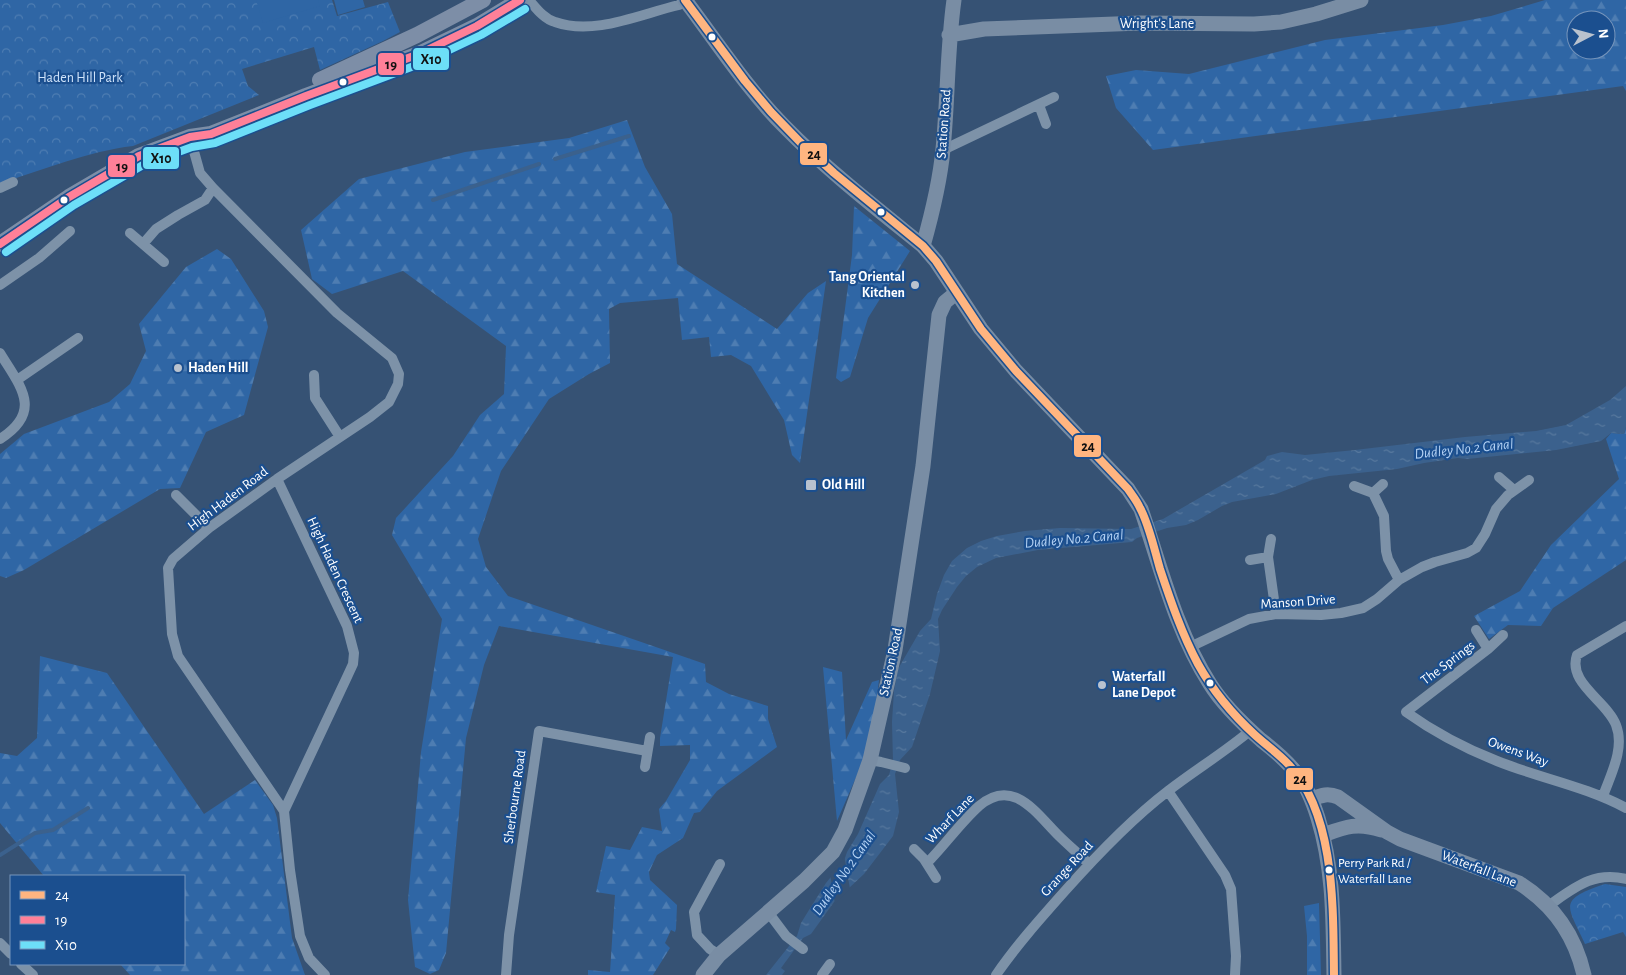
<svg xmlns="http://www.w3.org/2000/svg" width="1626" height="975" viewBox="0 0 1626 975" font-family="'Alegreya Sans',sans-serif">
	<defs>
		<pattern id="forest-firs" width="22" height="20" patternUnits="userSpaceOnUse" patternTransform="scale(1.25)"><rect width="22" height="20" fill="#2f66a5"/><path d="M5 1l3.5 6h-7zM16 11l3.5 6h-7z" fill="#4e7db2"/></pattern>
		<pattern id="park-crowns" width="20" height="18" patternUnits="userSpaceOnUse" patternTransform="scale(1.25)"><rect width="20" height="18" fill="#2f66a5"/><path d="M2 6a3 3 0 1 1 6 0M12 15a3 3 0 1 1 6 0" fill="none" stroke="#4e7db2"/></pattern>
		<pattern id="water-ripples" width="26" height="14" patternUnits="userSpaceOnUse" patternTransform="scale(1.25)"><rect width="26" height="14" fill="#3b618d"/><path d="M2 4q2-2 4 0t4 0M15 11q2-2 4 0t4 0" fill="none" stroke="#58799e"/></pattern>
	</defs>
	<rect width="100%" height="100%" fill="#365274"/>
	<!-- forest -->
	<path fill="url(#forest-firs)" fill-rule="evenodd" d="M 1545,0 L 1626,0 L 1626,91 L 1623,86 L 1153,150 L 1116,108 L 1106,76 L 1136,70 L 1189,74 L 1325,40 L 1443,25 L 1491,16 ZM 1576,20 L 1606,20 L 1606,50 L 1576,50 Z
		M 627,120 L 645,167 L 672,214 L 677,264 L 777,329 L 808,293 L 826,281 L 800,463 L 792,455 L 784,420 L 751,366 L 731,355 L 711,357 L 709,337 L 682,340 L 678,298 L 620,303 L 609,309 L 610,363 L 589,374 L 549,399 L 501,471 L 478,539 L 486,567 L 508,596 L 705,664 L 706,682 L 729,694 L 768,706 L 768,719 L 777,747 L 717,791 L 700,812 L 694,813 L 683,838 L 657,855 L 649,872 L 650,880 L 677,905 L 676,929 L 675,932 L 671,930 L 665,943 L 670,948 L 653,975 L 588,975 L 588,970 L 610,972 L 615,895 L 596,892 L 606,846 L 630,850 L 642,827 L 662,831 L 659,809 L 666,801 L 690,760 L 690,745 L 660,746 L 660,738 L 673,657 L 499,626 L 484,665 L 466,738 L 446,953 L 439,970 L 430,974 L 415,967 L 408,900 L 421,752 L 442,619 L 392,535 L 396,518 L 453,456 L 480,415 L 504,394 L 506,346 L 403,271 L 332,294 L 312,279 L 301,230 L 359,179 L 465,152 L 569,138 Z
		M 854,206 L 910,251 L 868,318 L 850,377 L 841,382 L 836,378 L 852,255 Z
		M 217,249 L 231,259 L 264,311 L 268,327 L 244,415 L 206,432 L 180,488 L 160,489 L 24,570 L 6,578 L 0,576 L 0,454 L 24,434 L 109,402 L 130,384 L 146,351 L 139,324 L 186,267 Z
		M 1626,427 L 1626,560 L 1553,608 L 1541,626 L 1508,625 L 1489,639 L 1474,616 L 1520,591 L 1551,545 L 1619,479 L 1606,439 L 1611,433 L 1624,434 Z
		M 40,656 L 107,673 L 204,814 L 255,780 L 273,805 L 277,818 L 292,938 L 305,975 L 130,975 L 120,964 L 184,964 L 184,876 L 44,876 L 0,823 L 0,753 L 17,756 L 37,738 Z
		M 823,667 L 842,672 L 846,740 L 872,682 L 879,680 L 873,729 L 868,750 L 837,821 Z
		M 1319,903 L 1321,975 L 1307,975 L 1307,936 L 1304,906 Z"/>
	<!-- park -->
	<path fill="url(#park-crowns)" d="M 0,0 L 332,0 L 337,16 L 388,2 L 400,32 L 383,41 L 320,70 L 314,47 L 242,69 L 248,86 L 259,95 L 133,146 C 89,151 43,170 0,183 Z
		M 1605,884 L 1626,887 L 1626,937 L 1623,932 L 1585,944 C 1567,905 1557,900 1605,884 Z"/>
	<!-- pitch -->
	<path fill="#2f66a5" d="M 256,0 L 318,0 L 320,6 L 263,23 Z
		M 334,0 L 363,0 L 365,7 L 338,15 Z"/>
	<!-- water -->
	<path fill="url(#water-ripples)" d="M 1626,386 L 1626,427 L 1624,434 L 1611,433 L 1601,441 L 1556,450 L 1467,459 L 1458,458 L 1424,463 L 1397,469 L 1329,476 L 1312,480 L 1276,494 L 1232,502 L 1222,506 L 1198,520 L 1186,525 L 1167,528 L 1137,538 L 1132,542 L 1038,550 L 996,558 L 977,567 L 966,576 L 957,587 L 942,610 L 938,619 L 940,651 L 930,694 L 912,747 L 900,760 L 895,774 L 899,812 L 893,836 L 864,874 L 834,902 L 811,934 L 803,938 L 781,968 L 785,971 L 782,975 L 766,975 L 797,936 L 801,923 L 809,910 L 826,883 L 844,861 L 847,852 L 858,834 L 880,784 L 889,775 L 893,761 L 892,722 L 894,691 L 898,669 L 920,631 L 931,619 L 937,594 L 944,575 L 952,561 L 967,548 L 981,541 L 997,536 L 1025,531 L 1060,528 L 1131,529 L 1163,519 L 1265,460 L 1267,456 L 1282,452 L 1305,455 L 1355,450 L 1465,437 L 1536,431 L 1566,425 L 1610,400 Z"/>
	<!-- pier -->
	<path fill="#365274" d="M 844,855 L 850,889 L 835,904 L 830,874 L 842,860 Z"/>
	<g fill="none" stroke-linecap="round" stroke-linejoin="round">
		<!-- stream -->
		<path stroke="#3b618d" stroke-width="4" d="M 555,159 L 629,136
			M 433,200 L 539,164
			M 0,855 L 35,833 L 53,830 L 88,808"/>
		<!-- street -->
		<path stroke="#7d92a8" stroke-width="10" d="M 529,0 C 536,8 544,19 555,22 C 594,36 640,14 679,5 L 685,0
			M 1039,105 L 1046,124
			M 190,137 L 200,173 L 213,188 L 337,313 L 392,358 L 399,374 L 398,384 L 389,402 L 370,417 L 277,479 L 209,528 L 173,559 L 168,568 L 172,634 L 178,656 L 284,811 L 290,870 L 300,936 L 309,958 L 325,975
			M 943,150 L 1054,97
			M 0,188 L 13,182
			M 130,233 L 164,262
			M 143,244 L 156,229 L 178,215 L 205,200 L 213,188
			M 0,285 L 39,258 L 70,231
			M 0,353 C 20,386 44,411 0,439
			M 314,375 L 315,398 L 340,437
			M 17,380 L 78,338
			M 1499,477 L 1514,490
			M 277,479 L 347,626 L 354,653 L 353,664 L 347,677 L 284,811
			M 1354,486 L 1373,493 L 1383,484
			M 1373,493 L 1384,516 L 1386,551 L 1388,559 L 1399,580
			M 176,495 L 209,528
			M 1271,539 L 1268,557 L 1276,614
			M 1250,560 L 1268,557
			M 1476,630 L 1488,649 L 1406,712 C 1434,732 1464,748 1497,761 C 1539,778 1585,786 1626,808
			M 1190,647 L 1249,619 L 1276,614 L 1321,615 L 1341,613 L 1363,608 L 1377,599 L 1399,580 L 1422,567 L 1435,562 L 1467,553 L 1476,548 L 1485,534 L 1496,509 L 1508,495 L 1529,480
			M 1488,649 L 1503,635
			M 870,760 L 881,762 L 905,768
			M 645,767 L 650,737
			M 1168,791 L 1225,875 L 1231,889 L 1236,956 L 1235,975
			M 1603,796 C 1611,774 1625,748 1616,725 C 1607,701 1567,683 1577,655 L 1626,626
			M 914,849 L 924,859 L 936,878
			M 927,863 C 945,845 960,823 979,806 C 1013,777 1036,813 1058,835 C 1068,845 1079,854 1089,864
			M 1548,906 C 1574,888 1593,871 1626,879
			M 768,912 L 786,936 L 803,949
			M 0,943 L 11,954
			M 719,955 L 710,949 L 697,935 L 694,912 L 720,864
			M 21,964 L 33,975
			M 506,975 L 509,935 L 539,731 L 647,751
			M 822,975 L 830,964
			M 996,975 C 1016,946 1040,919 1064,892 C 1096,856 1130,820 1168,791 C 1195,770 1225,752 1251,730"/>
		<!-- secondary -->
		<path stroke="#798da4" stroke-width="15" d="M 685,0 C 716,41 748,90 784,126 C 827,170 876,208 923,246 L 936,261 L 981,329 L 1016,371 L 1128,489 L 1141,509 C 1161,568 1176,631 1210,684 C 1223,705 1243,724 1261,740 C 1274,750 1287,761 1297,774 C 1307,786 1313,802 1318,818 C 1334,870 1333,921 1334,975
			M 949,35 L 984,29 L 1141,23 L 1254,24 L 1281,22 L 1316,14 L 1361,0
			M 923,246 C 932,214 940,182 943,149 C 948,99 947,50 954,0
			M 1312,799 C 1322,795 1328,793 1338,797 L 1387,832 L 1400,839 L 1519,883 C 1554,905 1575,935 1584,975
			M 1323,835 C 1345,827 1357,822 1381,830
			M 703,975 L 719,955 L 804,881 L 833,852 L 845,830 L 870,760 L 895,650 L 923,466 L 939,315 L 945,302 L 956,293"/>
		<!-- primary -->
		<path stroke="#7d8ea7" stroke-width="16" d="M 320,80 L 417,35 L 483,0
			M 0,244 L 69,197 L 139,156 L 190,137 L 211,134 L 306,96 L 419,54 L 477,26 L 520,0"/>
		<!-- bus-1 casing -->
		<g stroke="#1b4f8f" stroke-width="11">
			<path id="bus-1" d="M 685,0 L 745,81 L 771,112 L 800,142 L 834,173 L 923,246 L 936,261 L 981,329 L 1016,371 L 1128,489 C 1132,495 1137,501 1140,508 C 1149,524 1155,552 1160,569 C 1171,602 1182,634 1198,664 C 1213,691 1232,714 1255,735 C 1266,745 1279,754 1289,765 C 1336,815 1333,911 1334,975"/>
		</g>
		<!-- bus-2 casing -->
		<g stroke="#1b4f8f" stroke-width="11">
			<path id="bus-2" d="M 0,244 L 69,197 L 139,156 L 190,137 L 211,134 L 306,96 L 419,54 L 477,26 L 520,0"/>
		</g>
		<!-- bus-3 casing -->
		<g stroke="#1b4f8f" stroke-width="11">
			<path id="bus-3" d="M 6,252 L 74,205 L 143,165 L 192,147 L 215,143 L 310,105 L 422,63 L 481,35 L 525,9"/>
		</g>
		<!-- bus-1 -->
		<use href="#bus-1" stroke="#ffb580" stroke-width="8"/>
		<!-- bus-2 -->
		<use href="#bus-2" stroke="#ff8098" stroke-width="8"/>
		<!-- bus-3 -->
		<use href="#bus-3" stroke="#6ddff8" stroke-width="8"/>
	</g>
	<!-- markers -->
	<g fill="#fff" stroke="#1b4f8f" stroke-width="2">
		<circle cx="712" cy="37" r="4.5"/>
		<circle cx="343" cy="82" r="4.5"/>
		<circle cx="64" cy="200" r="4.5"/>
		<circle cx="881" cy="212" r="4.5"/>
		<circle cx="1210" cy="683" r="4.5"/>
		<circle cx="1329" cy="870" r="4.5"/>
	</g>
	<g fill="#b9c2ce" stroke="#1b4f8f" stroke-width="2">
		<circle cx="915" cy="285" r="5"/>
		<circle cx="178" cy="368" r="5"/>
		<rect x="805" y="479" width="12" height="12" rx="2.5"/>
		<circle cx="1102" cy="685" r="5"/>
	</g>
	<g text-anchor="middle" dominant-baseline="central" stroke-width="4.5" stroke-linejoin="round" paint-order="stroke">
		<!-- bus labels -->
		<g font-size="13" fill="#fff" stroke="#1b4f8f" text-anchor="start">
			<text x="1338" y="863">Perry Park Rd /<tspan x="1338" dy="16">Waterfall Lane</tspan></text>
		</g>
		<!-- street labels -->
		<g font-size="14" fill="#fff" stroke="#1b4f8f">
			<text x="1157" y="24">Wright's Lane</text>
			<text transform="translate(944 124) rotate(-86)">Station Road</text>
			<text transform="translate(228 499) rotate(-37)">High Haden Road</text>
			<text transform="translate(335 570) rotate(65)">High Haden Crescent</text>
			<text transform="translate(1298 602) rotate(-4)">Manson Drive</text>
			<text transform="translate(891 662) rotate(-78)">Station Road</text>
			<text transform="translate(1448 663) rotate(-37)">The Springs</text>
			<text transform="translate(1518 752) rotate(20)">Owens Way</text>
			<text transform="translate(515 797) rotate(-82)">Sherbourne Road</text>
			<text transform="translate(950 819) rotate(-46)">Wharf Lane</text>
			<text transform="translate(1067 869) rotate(-47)">Grange Road</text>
			<text transform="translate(1479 869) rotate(21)">Waterfall Lane</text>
		</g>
		<!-- park labels -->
		<g font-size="14" fill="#cfe3fa" stroke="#1b4f8f">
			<text x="80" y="78">Haden Hill Park</text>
		</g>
		<!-- poi labels -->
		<g font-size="14" font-weight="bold" fill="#fff" stroke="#1b4f8f" text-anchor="start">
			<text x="905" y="277" text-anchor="end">Tang Oriental<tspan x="905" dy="16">Kitchen</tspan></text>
			<text x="188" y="368">Haden Hill</text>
			<text x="822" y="485">Old Hill</text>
			<text x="1112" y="677">Waterfall<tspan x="1112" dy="16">Lane Depot</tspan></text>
		</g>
		<!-- water labels -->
		<g font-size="15" font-style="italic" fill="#b5d3f5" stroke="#1b4f8f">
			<text transform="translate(1464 449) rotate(-6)">Dudley No.2 Canal</text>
			<text transform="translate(1074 539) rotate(-5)">Dudley No.2 Canal</text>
			<text transform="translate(844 873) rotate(-55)">Dudley No.2 Canal</text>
		</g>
	</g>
	<g stroke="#1b4f8f" stroke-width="2">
		<rect x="412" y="47" width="38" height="24" rx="5" fill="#6ddff8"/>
		<rect x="377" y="52" width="28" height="24" rx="5" fill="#ff8098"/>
		<rect x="799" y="142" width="29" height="24" rx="5" fill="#ffb580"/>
		<rect x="142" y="146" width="38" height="24" rx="5" fill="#6ddff8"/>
		<rect x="107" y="154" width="29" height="24" rx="5" fill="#ff8098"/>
		<rect x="1073" y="434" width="29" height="24" rx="5" fill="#ffb580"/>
		<rect x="1285" y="767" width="29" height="24" rx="5" fill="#ffb580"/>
	</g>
	<g font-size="14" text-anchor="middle" font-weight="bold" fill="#111">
		<text x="431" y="64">X10</text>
		<text x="391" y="69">19</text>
		<text x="814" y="159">24</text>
		<text x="161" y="163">X10</text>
		<text x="122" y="171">19</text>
		<text x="1088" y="451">24</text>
		<text x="1300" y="784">24</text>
	</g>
	<!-- legend -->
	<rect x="10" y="875" width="175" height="90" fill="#1b4f8f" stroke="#7695bc"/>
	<rect x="20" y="891" width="25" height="8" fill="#ffb580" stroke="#7695bc"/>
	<text x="55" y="900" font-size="15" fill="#ffffff">24</text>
	<rect x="20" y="916" width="25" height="8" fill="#ff8098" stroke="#7695bc"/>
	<text x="55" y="925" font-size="15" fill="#ffffff">19</text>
	<rect x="20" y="941" width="25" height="8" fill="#6ddff8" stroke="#7695bc"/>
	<text x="55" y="950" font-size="15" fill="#ffffff">X10</text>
	<!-- north arrow -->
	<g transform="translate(1591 35) rotate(84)"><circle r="24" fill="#1b4f8f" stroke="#7695bc"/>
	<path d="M0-4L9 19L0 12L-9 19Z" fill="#b9c2ce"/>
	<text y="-8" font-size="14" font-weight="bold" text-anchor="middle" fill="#ffffff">N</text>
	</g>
</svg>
